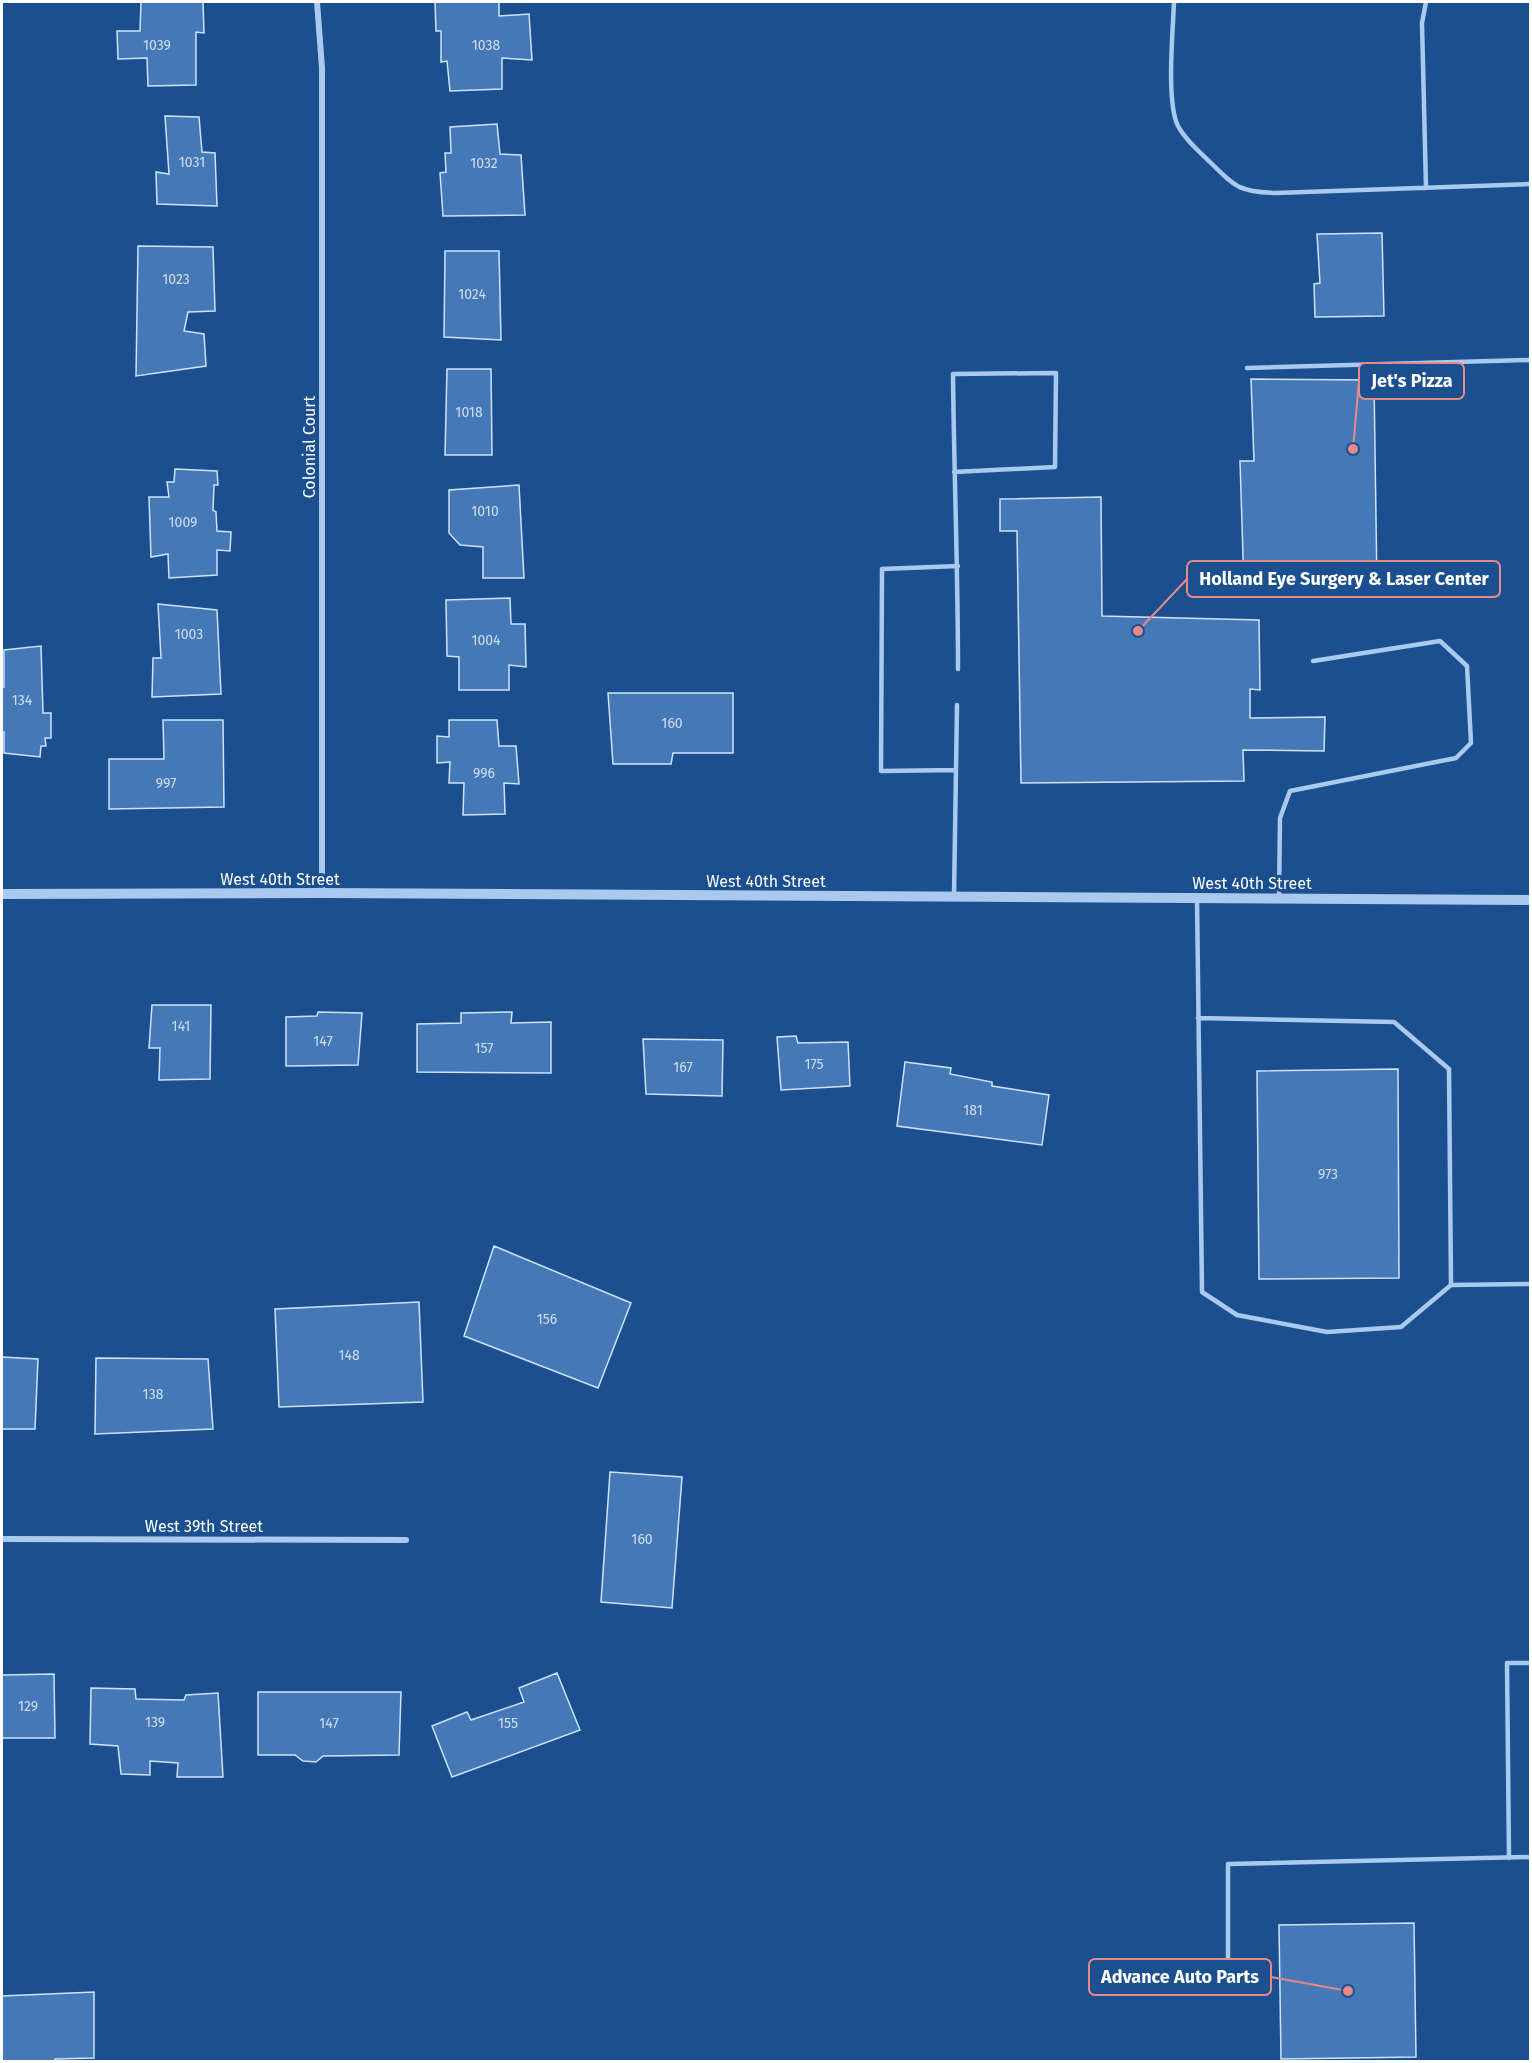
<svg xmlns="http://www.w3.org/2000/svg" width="1532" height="2063" viewBox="0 0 1532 2063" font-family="'Fira Sans',sans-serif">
	<rect width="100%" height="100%" fill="#1b4f8f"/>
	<!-- building -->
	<path fill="#4478b7" stroke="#cfe3fa" stroke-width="1.5" d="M 141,2 L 203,2 L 204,33 L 196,32 L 196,85 L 148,86 L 147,58 L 118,59 L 117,31 L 140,31 Z
		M 435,2 L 499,2 L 499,16 L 529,14 L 532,60 L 502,58 L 502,89 L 450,91 L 447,61 L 441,62 L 441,31 L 436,31 Z
		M 165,116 L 199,117 L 202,152 L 215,153 L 217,206 L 157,204 L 156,172 L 169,174 Z
		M 497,124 L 500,154 L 521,155 L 525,215 L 443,216 L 440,173 L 446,172 L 445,153 L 451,153 L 450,127 Z
		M 1382,233 L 1384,316 L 1315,317 L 1314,284 L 1320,283 L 1317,234 Z
		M 138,246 L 213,247 L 215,311 L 188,312 L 184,331 L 204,334 L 206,366 L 136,376 Z
		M 445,251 L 499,251 L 501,340 L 444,337 Z
		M 447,369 L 491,369 L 492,455 L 445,455 Z
		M 1251,379 L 1374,380 L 1377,587 L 1244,588 L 1240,461 L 1254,461 Z
		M 175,469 L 217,471 L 218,485 L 214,485 L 213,510 L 216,512 L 217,531 L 231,532 L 230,551 L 217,550 L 217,575 L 169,578 L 168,554 L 151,557 L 149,497 L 169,497 L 167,482 L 174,482 Z
		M 519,485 L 524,578 L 483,578 L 483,547 L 460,545 L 449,533 L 449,490 Z
		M 1101,497 L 1102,616 L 1259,620 L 1260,690 L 1250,689 L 1250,718 L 1325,717 L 1324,751 L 1243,750 L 1244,781 L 1021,783 L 1017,531 L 1000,531 L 1000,499 Z
		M 510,598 L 511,624 L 525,624 L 526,667 L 509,665 L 509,690 L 459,690 L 459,657 L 447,656 L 446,600 Z
		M 158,604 L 217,610 L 221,694 L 152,697 L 153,658 L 161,658 Z
		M 41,646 L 43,713 L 51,713 L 51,738 L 45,738 L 46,746 L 41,746 L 40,757 L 4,753 L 4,732 L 2,732 L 2,687 L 4,687 L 4,650 Z
		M 608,693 L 733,693 L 733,753 L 673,753 L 671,764 L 613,764 Z
		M 163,720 L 223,720 L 224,807 L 109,809 L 109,759 L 164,759 Z
		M 449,720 L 497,720 L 499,746 L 516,746 L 519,784 L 504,783 L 505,814 L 463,815 L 464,783 L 449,783 L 450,762 L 437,763 L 437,736 L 449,737 Z
		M 152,1005 L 211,1005 L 210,1079 L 159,1080 L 160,1048 L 149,1048 Z
		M 318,1012 L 362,1013 L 358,1065 L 286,1066 L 286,1017 L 317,1016 Z
		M 512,1012 L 511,1023 L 551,1022 L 551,1073 L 417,1072 L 417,1024 L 461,1023 L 461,1013 Z
		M 796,1036 L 798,1043 L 848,1042 L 850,1086 L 781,1090 L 777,1037 Z
		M 643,1039 L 723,1040 L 722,1096 L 646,1094 Z
		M 905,1062 L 951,1068 L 950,1074 L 992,1082 L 992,1086 L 1049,1095 L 1042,1145 L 897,1126 Z
		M 1398,1069 L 1399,1278 L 1259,1279 L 1257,1071 Z
		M 494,1246 L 631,1303 L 598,1388 L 464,1336 Z
		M 419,1302 L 423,1402 L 279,1407 L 275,1309 Z
		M 2,1357 L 38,1359 L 35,1429 L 2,1429 Z
		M 96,1358 L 208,1359 L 213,1429 L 95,1434 Z
		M 610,1472 L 682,1477 L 672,1608 L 601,1602 Z
		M 557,1673 L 580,1730 L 452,1777 L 432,1726 L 467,1712 L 471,1720 L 524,1702 L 519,1688 Z
		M 54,1674 L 55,1738 L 2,1738 L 2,1675 Z
		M 91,1688 L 135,1689 L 136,1699 L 184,1700 L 186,1695 L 218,1693 L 223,1777 L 177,1777 L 178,1763 L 150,1761 L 150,1775 L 121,1774 L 118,1746 L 90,1744 Z
		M 258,1692 L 401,1692 L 399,1755 L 323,1756 L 316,1762 L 303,1761 L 295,1755 L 258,1755 Z
		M 1414,1923 L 1416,2057 L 1281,2059 L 1279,1925 Z
		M 94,1992 L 94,2058 L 55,2059 L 55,2062 L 2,2062 L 2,1996 Z"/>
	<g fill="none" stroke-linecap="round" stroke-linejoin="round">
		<!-- service -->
		<path stroke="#a9c9ee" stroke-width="4.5" d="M 1174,2 C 1173,31 1166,102 1178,126 C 1186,141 1200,152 1212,164 C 1236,188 1241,192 1276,193 L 1530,184
			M 1426,2 L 1422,23 L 1426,188
			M 1247,368 L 1530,360
			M 954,472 L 1055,467 L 1056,373 L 953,374 C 954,473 958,571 958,669
			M 956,770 L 881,771 L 882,569 L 958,566
			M 954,897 L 957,705
			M 1197,898 L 1202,1292 L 1237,1315 L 1327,1332 L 1401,1327 L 1451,1285 L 1530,1284
			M 1279,898 L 1280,818 L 1290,791 L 1456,758 L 1471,743 L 1467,666 L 1440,641 L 1313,661
			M 1198,1018 L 1394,1022 L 1449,1069 L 1451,1285
			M 1509,1858 L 1507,1663 L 1530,1663
			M 1228,1987 L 1228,1864 L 1530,1857"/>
		<!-- minor -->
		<path stroke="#a9c9ee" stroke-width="6" d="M 317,2 L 322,68 L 322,893
			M 2,1539 L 406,1540"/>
		<!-- tertiary -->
		<path stroke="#a9c9ee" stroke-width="10" d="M 2,894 L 322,893 L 1530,900"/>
	</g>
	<g text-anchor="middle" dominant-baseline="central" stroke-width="6" stroke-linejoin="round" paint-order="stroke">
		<!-- number labels -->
		<g font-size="14" fill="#d0dded">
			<text x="157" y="45">1039</text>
			<text x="486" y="45">1038</text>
			<text x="192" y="162">1031</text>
			<text x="484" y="163">1032</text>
			<text x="176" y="279">1023</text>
			<text x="472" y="294">1024</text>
			<text x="469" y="412">1018</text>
			<text x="485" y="511">1010</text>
			<text x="183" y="522">1009</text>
			<text x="189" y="634">1003</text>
			<text x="486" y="640">1004</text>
			<text x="22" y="700">134</text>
			<text x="672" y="723">160</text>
			<text x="484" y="773">996</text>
			<text x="166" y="783">997</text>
			<text x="181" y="1026">141</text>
			<text x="323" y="1041">147</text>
			<text x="484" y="1048">157</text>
			<text x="814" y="1064">175</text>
			<text x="683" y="1067">167</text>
			<text x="973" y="1110">181</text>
			<text x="1328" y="1174">973</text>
			<text x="547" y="1319">156</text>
			<text x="349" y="1355">148</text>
			<text x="153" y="1394">138</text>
			<text x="642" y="1539">160</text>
			<text x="28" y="1706">129</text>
			<text x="155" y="1722">139</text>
			<text x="329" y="1723">147</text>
			<text x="508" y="1723">155</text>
		</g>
		<!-- street labels -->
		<g font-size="16" fill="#fff" stroke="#1b4f8f">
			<text transform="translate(309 447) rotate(-90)">Colonial Court</text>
			<text x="280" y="879">West 40th Street</text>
			<text x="766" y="881">West 40th Street</text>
			<text x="1252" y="883">West 40th Street</text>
			<text x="204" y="1526">West 39th Street</text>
		</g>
	</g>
	<!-- callouts -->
	<path fill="none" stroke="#e88989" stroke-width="2" d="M1353 449L1359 381M1138 631L1187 579M1348 1991L1271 1977"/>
	<g fill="#e88989" stroke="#1b4f8f" stroke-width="2">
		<circle cx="1353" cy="449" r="6"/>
		<circle cx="1138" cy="631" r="6"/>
		<circle cx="1348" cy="1991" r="6"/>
	</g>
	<g fill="#1b4f8f" stroke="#e88989" stroke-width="2">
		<rect x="1359" y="363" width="105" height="36" rx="6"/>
		<rect x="1187" y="561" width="313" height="36" rx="6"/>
		<rect x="1089" y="1959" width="182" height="36" rx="6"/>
	</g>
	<g font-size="18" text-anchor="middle" font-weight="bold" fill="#fff">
		<text x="1412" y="387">Jet's Pizza</text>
		<text x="1344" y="585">Holland Eye Surgery &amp; Laser Center</text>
		<text x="1180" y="1983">Advance Auto Parts</text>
	</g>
	<!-- border -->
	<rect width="1532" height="2063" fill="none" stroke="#ffffff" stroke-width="6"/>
</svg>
